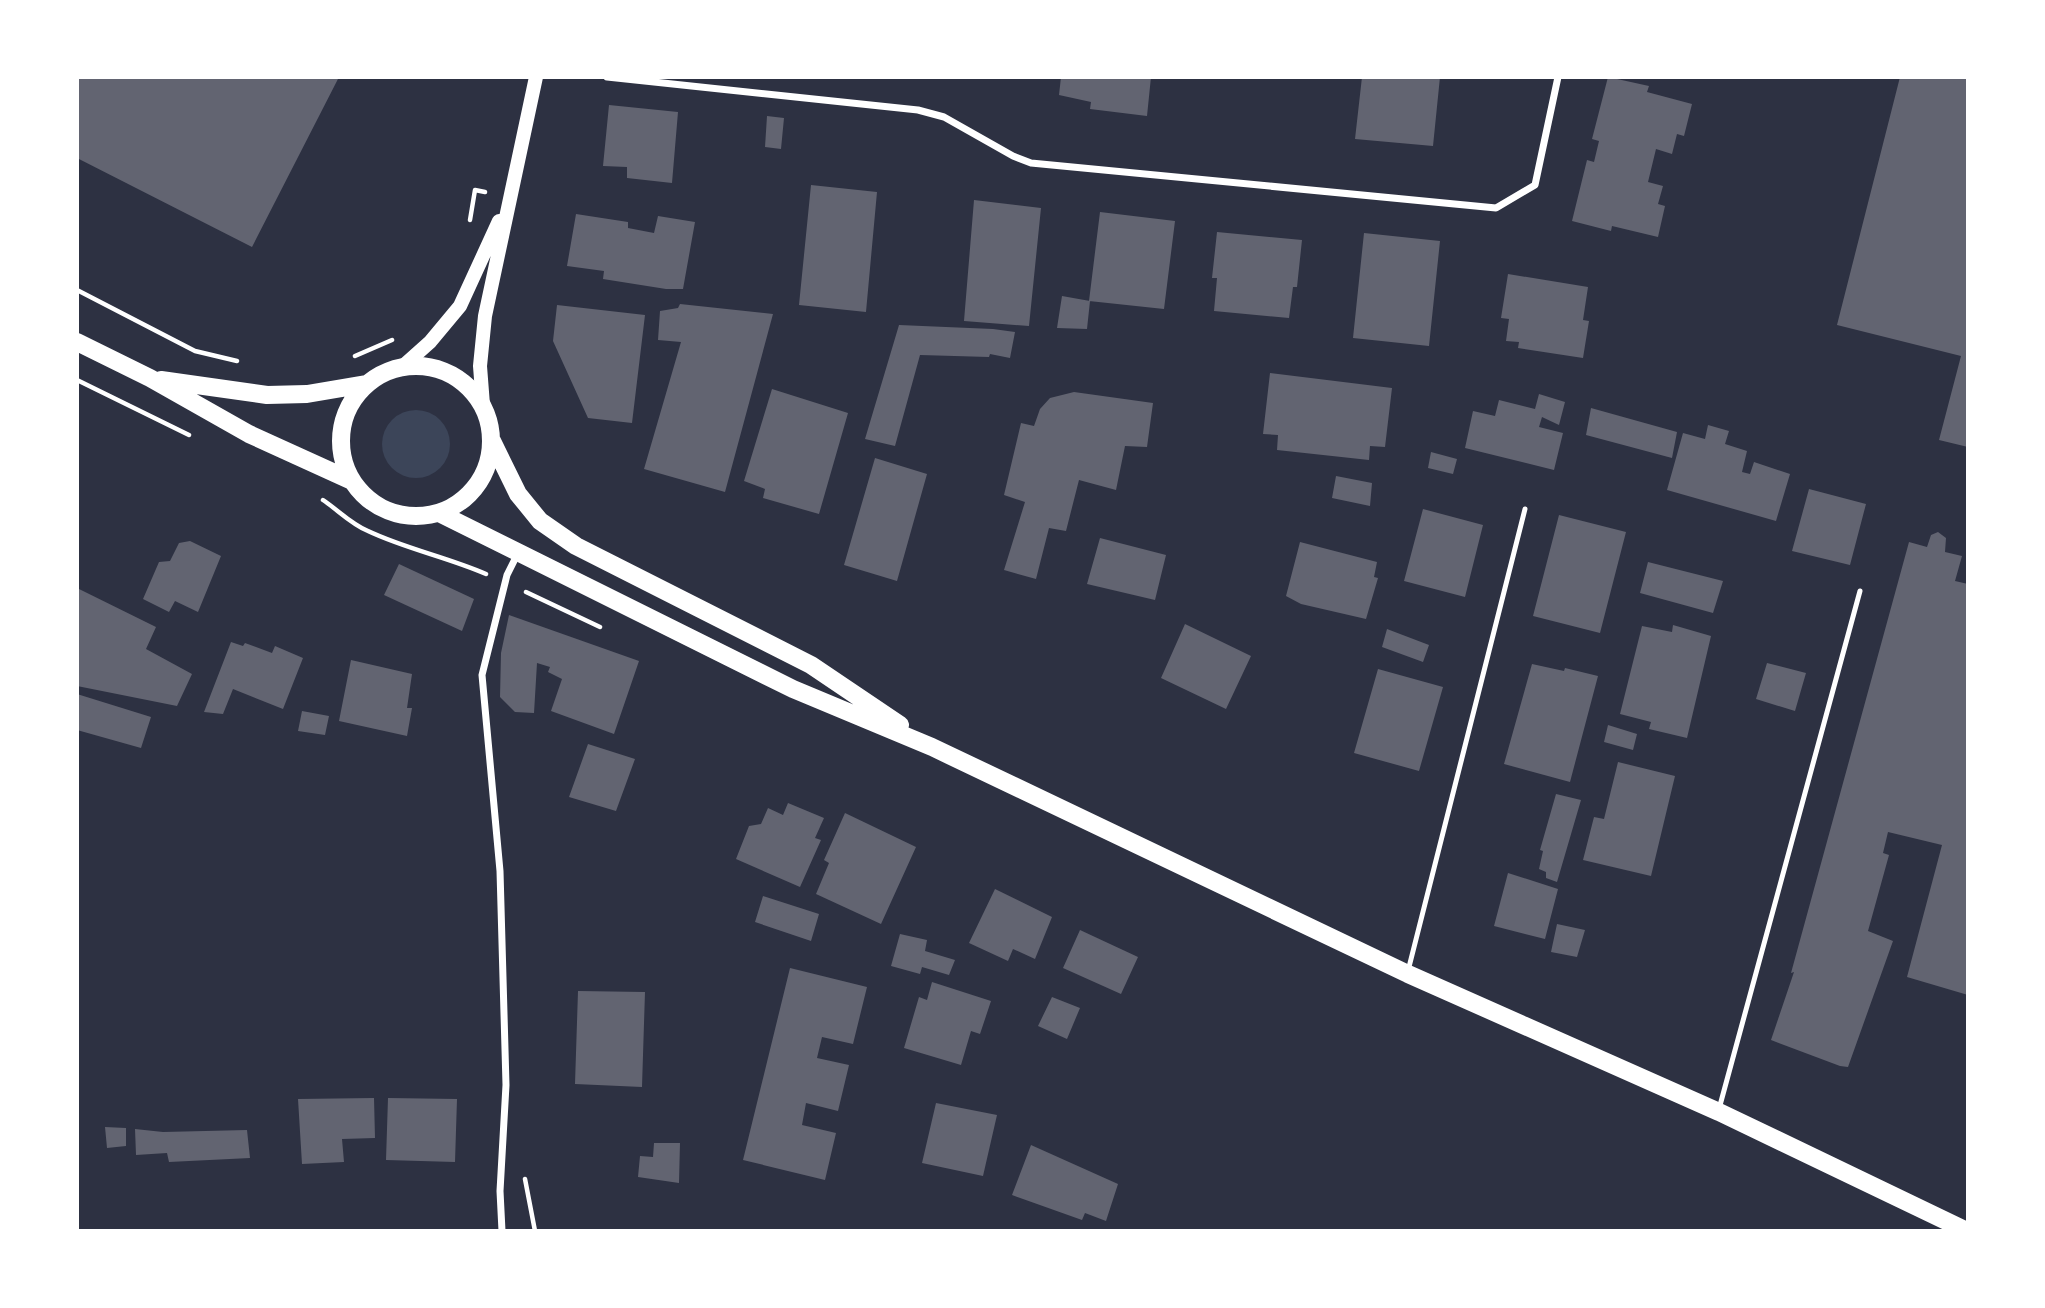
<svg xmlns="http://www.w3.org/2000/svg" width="2045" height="1308" viewBox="0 0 2045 1308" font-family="Montserrat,sans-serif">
	<rect width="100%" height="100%" fill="#2d3142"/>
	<!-- green -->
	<path fill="#3c4559" d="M382 444a34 34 0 1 1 68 0a34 34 0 1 1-68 0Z"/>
	<!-- building -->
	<path fill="#626471" d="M 77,77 L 339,77 L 252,247 L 77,158 Z
		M 1061,77 L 1151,77 L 1147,116 L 1090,109 L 1091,102 L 1059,95 Z
		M 1362,77 L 1440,77 L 1433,146 L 1355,139 Z
		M 1608,77 L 1649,86 L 1647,92 L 1692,104 L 1684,136 L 1677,134 L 1672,154 L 1656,149 L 1648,182 L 1663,186 L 1658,204 L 1665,206 L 1658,237 L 1612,226 L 1611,231 L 1572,221 L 1587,160 L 1594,162 L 1599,141 L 1592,139 Z
		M 1900,77 L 1968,77 L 1968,447 L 1939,440 L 1961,356 L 1837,325 Z
		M 609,105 L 678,112 L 672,183 L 627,178 L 627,167 L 603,166 Z
		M 767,116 L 784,118 L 781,149 L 765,147 Z
		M 811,185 L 877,192 L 866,312 L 799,305 Z
		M 974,200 L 1041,208 L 1029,326 L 964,321 Z
		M 1100,212 L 1175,221 L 1164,309 L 1089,301 Z
		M 576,214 L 628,222 L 628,228 L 654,233 L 658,216 L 695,222 L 683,289 L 666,289 L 603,279 L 604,271 L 567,266 Z
		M 1217,232 L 1302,240 L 1297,287 L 1293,287 L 1289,318 L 1214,311 L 1217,278 L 1212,278 Z
		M 1364,233 L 1440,241 L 1429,346 L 1353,338 Z
		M 1508,274 L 1588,287 L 1583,320 L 1589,321 L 1583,358 L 1518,348 L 1519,342 L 1506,341 L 1509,319 L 1501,318 Z
		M 1062,296 L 1090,301 L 1087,329 L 1057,328 Z
		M 680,304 L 773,314 L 725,492 L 644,469 L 681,342 L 658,340 L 660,311 L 678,308 Z
		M 557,305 L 645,315 L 632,423 L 588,418 L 553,341 Z
		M 899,325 L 993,329 L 1015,332 L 1010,358 L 990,354 L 989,357 L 920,355 L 895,446 L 865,439 Z
		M 1270,373 L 1392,388 L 1385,447 L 1370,446 L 1369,460 L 1277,450 L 1278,435 L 1263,434 Z
		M 772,389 L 848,413 L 819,514 L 763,498 L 765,489 L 744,481 Z
		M 1074,392 L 1153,403 L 1147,447 L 1125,446 L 1116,490 L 1079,480 L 1066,531 L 1049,528 L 1036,579 L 1004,570 L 1025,502 L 1004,495 L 1021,423 L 1034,426 L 1040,409 L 1050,398 Z
		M 1539,394 L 1565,402 L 1559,425 L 1542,417 L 1539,427 L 1563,433 L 1554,470 L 1465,448 L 1473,411 L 1495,416 L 1499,400 L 1535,409 Z
		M 1591,408 L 1677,432 L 1672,458 L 1586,435 Z
		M 1708,425 L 1729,431 L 1725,444 L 1747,451 L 1742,472 L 1750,474 L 1754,462 L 1790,474 L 1776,521 L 1667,490 L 1683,433 L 1705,439 Z
		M 1431,452 L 1457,459 L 1453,474 L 1428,468 Z
		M 875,458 L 927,474 L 897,581 L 844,565 Z
		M 1336,476 L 1372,483 L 1370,506 L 1332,498 Z
		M 1809,489 L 1866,504 L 1850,565 L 1792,551 Z
		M 1423,509 L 1483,525 L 1465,597 L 1404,581 Z
		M 1559,515 L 1626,532 L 1600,633 L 1533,616 Z
		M 1938,532 L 1946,538 L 1945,552 L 1962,556 L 1955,581 L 1968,584 L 1968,995 L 1907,977 L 1942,845 L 1888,832 L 1883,853 L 1889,855 L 1868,931 L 1893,941 L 1848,1067 L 1840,1066 L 1771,1040 L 1794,972 L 1791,973 L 1909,542 L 1927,547 L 1931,535 Z
		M 1100,538 L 1166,555 L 1155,600 L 1087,584 Z
		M 190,541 L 221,556 L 198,612 L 175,601 L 169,612 L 143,599 L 159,562 L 170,561 L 179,543 Z
		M 1300,542 L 1377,562 L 1374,577 L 1378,578 L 1366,619 L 1301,604 L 1286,596 Z
		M 1648,562 L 1723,581 L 1713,613 L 1640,593 Z
		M 399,564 L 474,599 L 462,631 L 384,595 Z
		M 77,588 L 156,627 L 146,649 L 192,674 L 177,706 L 77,686 Z
		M 509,615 L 639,661 L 614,734 L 551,711 L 562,679 L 548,672 L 550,667 L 537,663 L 534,713 L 515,712 L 500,697 L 501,653 Z
		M 1185,624 L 1251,656 L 1226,709 L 1161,678 Z
		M 1673,625 L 1711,636 L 1687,738 L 1649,729 L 1651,722 L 1620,714 L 1642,626 L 1672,632 Z
		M 1387,629 L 1429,645 L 1423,662 L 1382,647 Z
		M 231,642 L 243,646 L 245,643 L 272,653 L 275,646 L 303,658 L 283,709 L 233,689 L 223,714 L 204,712 Z
		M 351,660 L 412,674 L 407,708 L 412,708 L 407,736 L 339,721 Z
		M 1767,663 L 1806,673 L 1795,711 L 1756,699 Z
		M 1532,664 L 1564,671 L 1565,668 L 1598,676 L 1570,782 L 1504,764 Z
		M 1378,669 L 1443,687 L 1419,771 L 1354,753 Z
		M 77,694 L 151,717 L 141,748 L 77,730 Z
		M 302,711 L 329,716 L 325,735 L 298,731 Z
		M 1608,725 L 1637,734 L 1633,750 L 1604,742 Z
		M 588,744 L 635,759 L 616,811 L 569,797 Z
		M 1618,762 L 1675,776 L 1651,876 L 1583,860 L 1594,817 L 1604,819 Z
		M 1556,794 L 1581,800 L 1557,882 L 1546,878 L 1546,872 L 1539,869 L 1543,851 L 1540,850 Z
		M 788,803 L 824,818 L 815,838 L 821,840 L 800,887 L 736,859 L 749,826 L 761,824 L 768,808 L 783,815 Z
		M 845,813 L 916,847 L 881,924 L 816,894 L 829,863 L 824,860 Z
		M 1508,873 L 1558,889 L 1545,939 L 1494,926 Z
		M 995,889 L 1052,917 L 1035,959 L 1013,949 L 1008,961 L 969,943 Z
		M 763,896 L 819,914 L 811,941 L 755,922 Z
		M 1557,924 L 1585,930 L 1577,957 L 1551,952 Z
		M 1080,930 L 1138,957 L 1121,994 L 1063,968 Z
		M 900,934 L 927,940 L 925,951 L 955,960 L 949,975 L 922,967 L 920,974 L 891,966 Z
		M 790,968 L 867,987 L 853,1044 L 822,1037 L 817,1058 L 849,1065 L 838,1111 L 806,1103 L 802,1125 L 836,1133 L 825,1180 L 743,1160 Z
		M 932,982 L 991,1001 L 980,1034 L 971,1031 L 961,1065 L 904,1048 L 919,997 L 927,1000 Z
		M 578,991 L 645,992 L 642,1087 L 575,1084 Z
		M 1052,997 L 1080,1008 L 1067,1039 L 1038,1026 Z
		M 374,1098 L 375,1138 L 342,1139 L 344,1162 L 302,1164 L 298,1099 Z
		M 388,1098 L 457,1099 L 455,1162 L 386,1160 Z
		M 936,1103 L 997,1115 L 983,1176 L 922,1163 Z
		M 105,1127 L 126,1128 L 126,1146 L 107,1148 Z
		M 135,1129 L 163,1132 L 247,1130 L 250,1158 L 169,1162 L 167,1153 L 136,1155 Z
		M 654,1143 L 680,1143 L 679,1183 L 638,1177 L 640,1156 L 653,1157 Z
		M 1031,1145 L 1118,1184 L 1106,1221 L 1085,1213 L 1082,1220 L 1012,1195 Z"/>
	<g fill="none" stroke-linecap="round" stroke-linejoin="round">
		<!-- path -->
		<path stroke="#fff" stroke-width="4.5" d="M 470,220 L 475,190 L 485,192
			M 77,290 L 195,351 L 237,361
			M 355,356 L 392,340
			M 77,380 L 189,435
			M 323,500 C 338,510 351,524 368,531 C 406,549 447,557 486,574
			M 526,592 L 600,627
			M 525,1179 L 535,1231"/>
		<!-- service -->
		<path stroke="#fff" stroke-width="5" d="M 1408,971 L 1525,509
			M 1719,1109 L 1860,591"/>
		<!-- minor -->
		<path stroke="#fff" stroke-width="7" d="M 607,77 L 918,110 L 944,117 L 1013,156 L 1031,163 L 1496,208 L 1535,185 L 1558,77
			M 502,1231 L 500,1191 L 506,1085 L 500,871 L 482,675 L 507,575 L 518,553"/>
		<!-- secondary -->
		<path stroke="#fff" stroke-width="14" d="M 402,367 L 430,342 L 460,306 L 499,221
			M 483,405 L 480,366 L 485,316 L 536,77"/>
		<!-- primary -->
		<path stroke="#fff" stroke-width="18" d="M 77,342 L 150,378 L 249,434 L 350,480
			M341 441a75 75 0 1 1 150 0a75 75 0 1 1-150 0Z
			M 161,380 L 267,395 L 307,394 L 366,384
			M 492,441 L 518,494 L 540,521 L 576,546 L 811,665 L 900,725
			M 439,513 L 793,689 L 932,747 L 1408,974 L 1719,1112 L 1967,1231"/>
	</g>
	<!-- border -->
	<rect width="2045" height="1308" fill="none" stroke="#ffffff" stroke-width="158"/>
</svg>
